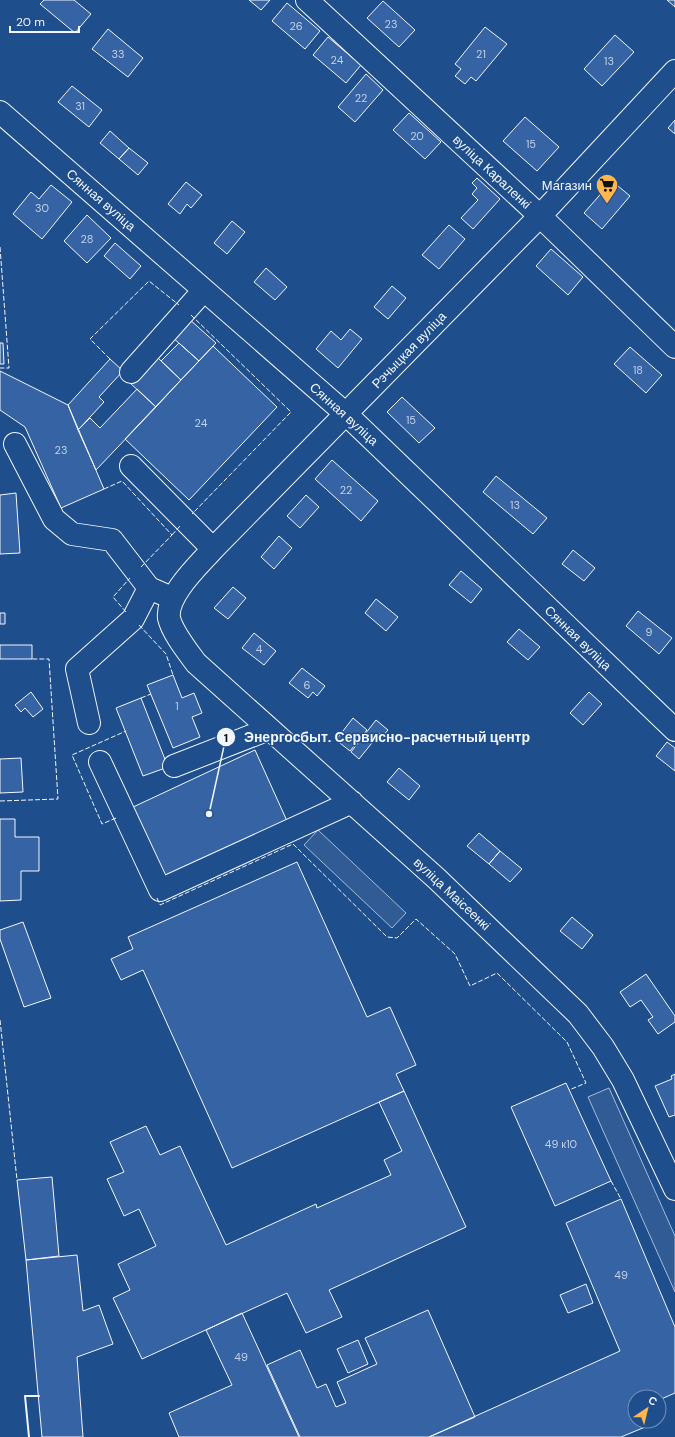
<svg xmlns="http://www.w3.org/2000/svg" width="675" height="1437" viewBox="0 0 675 1437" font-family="'DM Sans',sans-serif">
	<rect width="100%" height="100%" fill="#1f4e8c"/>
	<!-- parking -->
	<path fill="#305b95" stroke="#a8bbd7" d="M 318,830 L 406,913 L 392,928 L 304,845 Z
		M 609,1088 L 675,1236 L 675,1292 L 588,1097 Z"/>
	<!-- building -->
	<path fill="#3563a3" stroke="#f2f6ff" d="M 44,0 L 74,0 L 91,14 L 75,33 L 40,4 Z
		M 249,0 L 270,0 L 261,10 Z
		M 667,0 L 675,0 L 675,7 Z
		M 383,1 L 415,30 L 399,47 L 367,18 Z
		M 287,3 L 320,31 L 305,49 L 272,21 Z
		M 485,27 L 507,44 L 476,81 L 471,77 L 465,84 L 455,76 L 461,69 L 455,64 Z
		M 108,29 L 143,58 L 128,77 L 92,49 Z
		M 615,35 L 634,52 L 602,86 L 584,69 Z
		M 328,37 L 361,65 L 346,83 L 313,55 Z
		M 366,74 L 383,90 L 355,122 L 338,107 Z
		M 72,86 L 102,110 L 89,127 L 58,102 Z
		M 409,113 L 441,142 L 425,159 L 393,130 Z
		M 525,117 L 559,147 L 537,171 L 503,141 Z
		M 675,120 L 675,134 L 668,128 Z
		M 110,131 L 129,148 L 119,159 L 100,143 Z
		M 129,148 L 148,163 L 138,175 L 119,159 Z
		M 477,178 L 500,199 L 473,229 L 461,218 L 478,200 L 472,194 L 477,188 L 472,183 Z
		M 612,181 L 630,196 L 602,229 L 584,213 Z
		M 186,182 L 202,195 L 191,208 L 187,204 L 180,214 L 168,204 Z
		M 51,185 L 72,202 L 42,239 L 13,214 L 31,192 L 39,199 Z
		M 87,215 L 111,238 L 87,263 L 64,241 Z
		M 232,221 L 245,232 L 227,254 L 214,243 Z
		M 449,225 L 465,239 L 439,269 L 422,255 Z
		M 115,243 L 141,266 L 130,279 L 104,256 Z
		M 551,249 L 583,277 L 568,295 L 536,266 Z
		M 266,268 L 287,287 L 275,300 L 254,282 Z
		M 392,286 L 406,298 L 388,319 L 374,307 Z
		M 189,319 L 216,343 L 199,361 L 172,337 Z
		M 350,329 L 362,339 L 338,368 L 316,349 L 331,331 L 341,340 Z
		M 0,343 L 3,343 L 4,364 L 0,364 Z
		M 179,343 L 199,361 L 181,380 L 161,361 Z
		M 213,346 L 277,407 L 189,500 L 125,439 Z
		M 630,347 L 662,375 L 646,393 L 614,364 Z
		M 156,356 L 181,380 L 156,407 L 130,383 Z
		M 110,359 L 123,371 L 99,397 L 104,402 L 78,430 L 68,405 Z
		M 0,371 L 68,405 L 104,489 L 61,508 L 25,427 L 0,410 Z
		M 137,389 L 156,407 L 96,470 L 78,430 L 90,418 L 100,428 Z
		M 402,397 L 435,428 L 419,443 L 387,412 Z
		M 332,460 L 378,501 L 361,521 L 315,479 Z
		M 496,476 L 547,518 L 533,534 L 483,492 Z
		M 16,493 L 20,553 L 0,554 L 0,495 Z
		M 306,495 L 319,507 L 300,528 L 287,516 Z
		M 279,536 L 292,548 L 274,569 L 261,557 Z
		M 573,550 L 595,568 L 584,581 L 562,564 Z
		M 461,571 L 482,589 L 471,603 L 449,585 Z
		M 233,587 L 246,598 L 228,619 L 214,608 Z
		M 376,599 L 398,617 L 386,631 L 365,613 Z
		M 638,611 L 672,638 L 659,654 L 626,626 Z
		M 0,613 L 5,613 L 5,624 L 0,624 Z
		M 519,629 L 540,647 L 528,660 L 507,642 Z
		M 254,633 L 276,651 L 264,665 L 242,648 Z
		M 0,645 L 32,645 L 32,659 L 0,659 Z
		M 302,668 L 325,686 L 317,696 L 313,692 L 308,698 L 289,683 Z
		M 173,675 L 182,698 L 194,693 L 202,713 L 192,717 L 200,737 L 173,748 L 147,685 Z
		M 31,692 L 43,709 L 33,717 L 25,708 L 21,712 L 15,705 Z
		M 589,692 L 602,704 L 583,725 L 570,713 Z
		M 141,698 L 168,767 L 143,776 L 116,708 Z
		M 353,718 L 367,730 L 350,751 L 336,740 Z
		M 376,720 L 388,730 L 383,736 L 380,733 L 359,759 L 351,752 Z
		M 667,742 L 675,748 L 675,771 L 656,756 Z
		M 255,750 L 287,821 L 164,878 L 131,808 Z
		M 21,758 L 23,792 L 0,793 L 0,759 Z
		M 399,768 L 420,786 L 409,800 L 387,782 Z
		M 0,819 L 15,819 L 15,837 L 39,837 L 39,871 L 21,871 L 21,900 L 0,901 Z
		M 479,833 L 500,851 L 489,864 L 467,846 Z
		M 500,851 L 522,869 L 510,882 L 489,864 Z
		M 297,862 L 367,1017 L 390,1007 L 416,1065 L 396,1074 L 404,1091 L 232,1168 L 143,970 L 121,980 L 111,959 L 133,949 L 128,937 Z
		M 572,917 L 593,935 L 582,949 L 560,931 Z
		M 23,922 L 51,998 L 24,1007 L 0,939 L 0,930 Z
		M 646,974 L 675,1016 L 675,1022 L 658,1034 L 648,1020 L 653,1017 L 641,1000 L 630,1007 L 620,992 Z
		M 675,1074 L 675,1115 L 669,1117 L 655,1086 L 672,1079 L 671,1076 Z
		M 566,1083 L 611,1181 L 555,1206 L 511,1107 Z
		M 404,1091 L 466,1227 L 329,1290 L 342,1317 L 306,1333 L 287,1293 L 142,1359 L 113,1298 L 130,1290 L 118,1264 L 156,1246 L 139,1209 L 124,1216 L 107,1179 L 124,1172 L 110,1142 L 146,1126 L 160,1155 L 180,1146 L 226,1245 L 316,1204 L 317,1208 L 391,1175 L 384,1160 L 402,1151 L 379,1102 Z
		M 52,1177 L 59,1256 L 26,1260 L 17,1180 Z
		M 621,1199 L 675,1327 L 675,1393 L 659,1400 L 659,1397 L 635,1397 L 635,1421 L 648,1421 L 650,1425 L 621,1437 L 429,1437 L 620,1351 L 566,1223 Z
		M 77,1255 L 83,1311 L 99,1305 L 113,1344 L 77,1357 L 83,1437 L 42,1437 L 26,1260 Z
		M 586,1284 L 593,1303 L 568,1313 L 560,1295 Z
		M 428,1310 L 475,1417 L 429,1437 L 300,1437 L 267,1365 L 300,1350 L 317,1388 L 326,1384 L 336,1407 L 346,1403 L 337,1382 L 377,1364 L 365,1338 Z
		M 242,1313 L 299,1437 L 179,1437 L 169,1413 L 232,1385 L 206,1330 Z
		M 358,1340 L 368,1364 L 348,1373 L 337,1349 Z"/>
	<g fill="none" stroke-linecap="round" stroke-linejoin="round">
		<!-- minor casing -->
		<g stroke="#f2f6ff" stroke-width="24">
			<path id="minor" d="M 307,0 L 540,216 L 675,347
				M 675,71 L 540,216 L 213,549 C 199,565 166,595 169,618 C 172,632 188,652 196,663 L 436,878 L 578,1014 L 603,1047 L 623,1080 L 675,1189
				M 0,112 L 346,414 L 675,730
				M 131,372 L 204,290
				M 15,444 L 54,519 L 72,534 L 112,540 L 149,588 L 172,598
				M 131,466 L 213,549
				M 89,723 L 77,669 L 133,619 L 149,588
				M 100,762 L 160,890 L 352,802
				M 174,766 L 269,729"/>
		</g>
		<!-- minor -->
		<use href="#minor" stroke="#1f4e8c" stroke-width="22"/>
		<!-- fence -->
		<path stroke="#f2f6ff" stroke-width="1" stroke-dasharray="5 2" stroke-linecap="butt" d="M 0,247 L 9,368 L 0,368
			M 191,315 L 291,412 L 192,514
			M 110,359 L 90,339 L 149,281 L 179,305
			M 104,489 L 122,481 L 172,535 L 141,567
			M 172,535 L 180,526
			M 126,612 L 113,597 L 130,578
			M 139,625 L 166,654 L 173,675
			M 141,698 L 151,694
			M 0,801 L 58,799 L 49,659 L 31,659
			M 116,818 L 102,824 L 72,755 L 126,731
			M 157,898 L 160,905 L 293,844 L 387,937 L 397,938 L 416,919 L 455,954 L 470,986 L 497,973 L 567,1042 L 586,1083 L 569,1090
			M 0,1020 L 17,1180
			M 611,1181 L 621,1199"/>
		<!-- wall -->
		<path stroke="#f2f6ff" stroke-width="2" d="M 29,1437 L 25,1396 L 39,1396"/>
	</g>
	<!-- icons -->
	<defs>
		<g id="supermarket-pin" transform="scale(1.15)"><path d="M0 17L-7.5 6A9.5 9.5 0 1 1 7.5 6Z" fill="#ffb74d" stroke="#1f4e8c"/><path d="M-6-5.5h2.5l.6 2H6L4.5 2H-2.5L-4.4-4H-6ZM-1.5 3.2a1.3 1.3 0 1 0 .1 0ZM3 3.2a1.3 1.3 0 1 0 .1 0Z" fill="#111"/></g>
	</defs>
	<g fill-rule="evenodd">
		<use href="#supermarket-pin" x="607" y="185"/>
	</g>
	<g text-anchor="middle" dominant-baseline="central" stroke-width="3" stroke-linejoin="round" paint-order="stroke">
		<!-- number labels -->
		<g font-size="11" fill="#c3d1e8">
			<text x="391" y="24">23</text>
			<text x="296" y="26">26</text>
			<text x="118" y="54">33</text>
			<text x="481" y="54">21</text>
			<text x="337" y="60">24</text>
			<text x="609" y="61">13</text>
			<text x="361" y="98">22</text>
			<text x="80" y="106">31</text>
			<text x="417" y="136">20</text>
			<text x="531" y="144">15</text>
			<text x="42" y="208">30</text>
			<text x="87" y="239">28</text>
			<text x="638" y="370">18</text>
			<text x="411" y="420">15</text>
			<text x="201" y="423">24</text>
			<text x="61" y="450">23</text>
			<text x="346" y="490">22</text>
			<text x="515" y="505">13</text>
			<text x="649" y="632">9</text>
			<text x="259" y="649">4</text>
			<text x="307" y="685">6</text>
			<text x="177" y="706">1</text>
			<text x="561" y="1144">49 к10</text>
			<text x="621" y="1275">49</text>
			<text x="241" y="1357">49</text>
		</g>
		<!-- street labels -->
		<g font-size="13" fill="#f2f6ff" stroke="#1f4e8c">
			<text transform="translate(492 172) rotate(43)">вуліца Караленкі</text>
			<text transform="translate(101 200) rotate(41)">Сянная вуліца</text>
			<text transform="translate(409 350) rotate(-46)">Рэчыцкая вуліца</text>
			<text transform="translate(344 414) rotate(42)">Сянная вуліца</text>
			<text transform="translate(578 638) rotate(44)">Сянная вуліца</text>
			<text transform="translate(452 894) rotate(43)">вуліца Маісеенкі</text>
		</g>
		<!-- poi labels -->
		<g font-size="13" fill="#f2f6ff" stroke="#1f4e8c" text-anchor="end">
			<text x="592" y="185">Магазин</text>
		</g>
	</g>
	<!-- callouts -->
	<path fill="none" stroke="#f2f6ff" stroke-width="1.5" d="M209 814L226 737"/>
	<g fill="#f2f6ff" stroke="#1f4e8c" stroke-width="1.5">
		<circle cx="209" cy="814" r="4"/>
		<circle cx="226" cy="737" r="10"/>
	</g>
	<g font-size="12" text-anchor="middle" font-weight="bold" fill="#111">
		<text x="226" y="742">1</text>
	</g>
	<g font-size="14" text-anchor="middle" font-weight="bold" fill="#f2f6ff" stroke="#1f4e8c" stroke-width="3" stroke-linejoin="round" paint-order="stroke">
		<text x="387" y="742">Энергосбыт. Сервисно-расчетный центр</text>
	</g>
	<!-- north arrow -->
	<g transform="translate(647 1409) rotate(35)"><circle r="19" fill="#1f4e8c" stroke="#7391ba"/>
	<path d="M0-3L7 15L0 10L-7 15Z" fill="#ffb74d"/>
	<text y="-6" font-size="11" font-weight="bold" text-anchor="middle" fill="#f2f6ff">С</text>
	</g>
	<!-- scale -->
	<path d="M10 26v6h69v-6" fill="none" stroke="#f2f6ff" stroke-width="2"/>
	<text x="16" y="26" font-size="12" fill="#f2f6ff" stroke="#1f4e8c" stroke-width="3" paint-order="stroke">20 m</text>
</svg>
